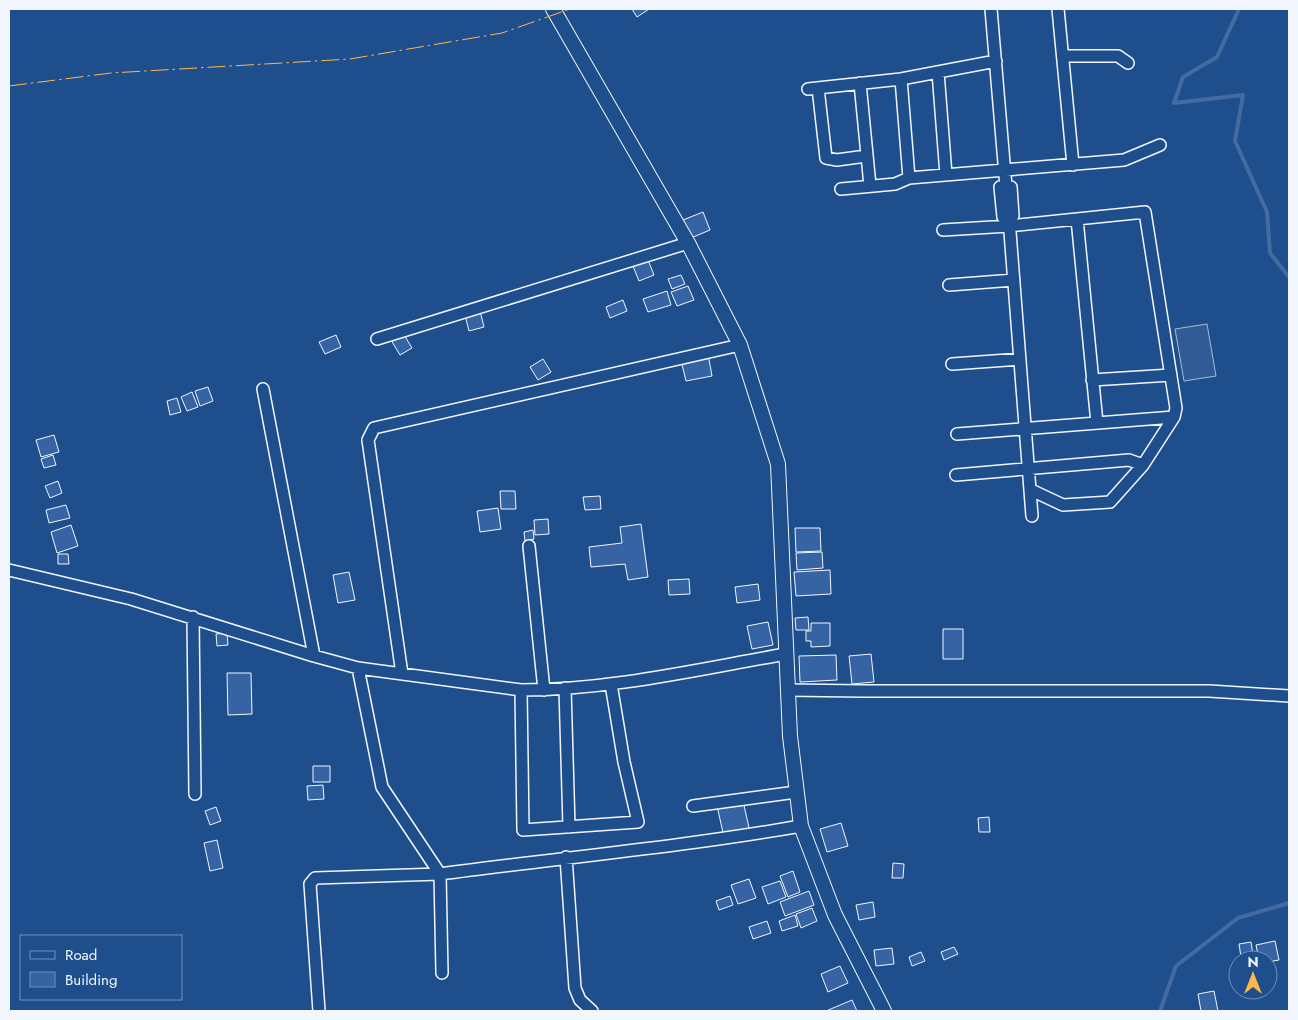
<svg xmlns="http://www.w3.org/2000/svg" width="1298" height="1020" viewBox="0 0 1298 1020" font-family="Jost,sans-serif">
	<rect width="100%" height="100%" fill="#1f4e8c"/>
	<!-- green -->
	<path fill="#305b95" stroke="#a8bbd7" d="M 1207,324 L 1216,376 L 1184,381 L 1175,329 Z"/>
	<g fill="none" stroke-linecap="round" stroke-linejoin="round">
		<!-- stream -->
		<path stroke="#446ba0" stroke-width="4" d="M 1239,9 L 1217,57 L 1183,77 L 1174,103 L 1243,95 L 1235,141 L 1267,212 L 1270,253 L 1289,277
			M 1160,1011 L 1176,966 L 1238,918 L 1289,903"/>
	</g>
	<!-- building -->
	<path fill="#3563a3" stroke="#f2f6ff" d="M 632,9 L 649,9 L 637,17 Z
		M 703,212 L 710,230 L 691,238 L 683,220 Z
		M 648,260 L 654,275 L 639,281 L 633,266 Z
		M 681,275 L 685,284 L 672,289 L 668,279 Z
		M 688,286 L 694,300 L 677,306 L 671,292 Z
		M 667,291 L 671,305 L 648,312 L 643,299 Z
		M 623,300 L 627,311 L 610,318 L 606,307 Z
		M 480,311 L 484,327 L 469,331 L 465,315 Z
		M 403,333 L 412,348 L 400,355 L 391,340 Z
		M 336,335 L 341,347 L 325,354 L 319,342 Z
		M 708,354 L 712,376 L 686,381 L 681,360 Z
		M 543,359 L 551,372 L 538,380 L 530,367 Z
		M 208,387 L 213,401 L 200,406 L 195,391 Z
		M 192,392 L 198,407 L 187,411 L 181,397 Z
		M 177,398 L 181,412 L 170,415 L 167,401 Z
		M 54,435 L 59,452 L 41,457 L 36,440 Z
		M 53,455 L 56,465 L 44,468 L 41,459 Z
		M 58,481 L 62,493 L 50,498 L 45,486 Z
		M 500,491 L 515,491 L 516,509 L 501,509 Z
		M 600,496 L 601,509 L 585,510 L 583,497 Z
		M 66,505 L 70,518 L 49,523 L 46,510 Z
		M 498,508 L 501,529 L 480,532 L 477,511 Z
		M 548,519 L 549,534 L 535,535 L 534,520 Z
		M 641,524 L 648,577 L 628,580 L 625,564 L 591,567 L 589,547 L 622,543 L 620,527 Z
		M 71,525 L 78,546 L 57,553 L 51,532 Z
		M 795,528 L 820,528 L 821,551 L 796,552 Z
		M 533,530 L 534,539 L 525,541 L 524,532 Z
		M 822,552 L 823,568 L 797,570 L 796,553 Z
		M 58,554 L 68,554 L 69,564 L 58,564 Z
		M 830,570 L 831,594 L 796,596 L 794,572 Z
		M 349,572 L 355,600 L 338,603 L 333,575 Z
		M 689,579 L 690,594 L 669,595 L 668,580 Z
		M 758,584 L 760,600 L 737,603 L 735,587 Z
		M 808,617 L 809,630 L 796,630 L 795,618 Z
		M 768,622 L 773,645 L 752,649 L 747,626 Z
		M 811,623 L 830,623 L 830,646 L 811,647 L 811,641 L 806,641 L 806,631 L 811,631 Z
		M 943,629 L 963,629 L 963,659 L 943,659 Z
		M 227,633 L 228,645 L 217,646 L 216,634 Z
		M 871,654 L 874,682 L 852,684 L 849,656 Z
		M 836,655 L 837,680 L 800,682 L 799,656 Z
		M 227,673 L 251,673 L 252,714 L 228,715 Z
		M 313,766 L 330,766 L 330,782 L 313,782 Z
		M 323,785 L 324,799 L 308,800 L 307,786 Z
		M 743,801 L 750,832 L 724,837 L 717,806 Z
		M 216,807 L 221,821 L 210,825 L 205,811 Z
		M 989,817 L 990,832 L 979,832 L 978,818 Z
		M 841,823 L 848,846 L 827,852 L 820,829 Z
		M 217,840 L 223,868 L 210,871 L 204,843 Z
		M 893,863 L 904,864 L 903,878 L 892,878 Z
		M 793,871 L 800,892 L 788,897 L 780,876 Z
		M 749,879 L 756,898 L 738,904 L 731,885 Z
		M 780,881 L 786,897 L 768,904 L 762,887 Z
		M 809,891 L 814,905 L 785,916 L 780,902 Z
		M 730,896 L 733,905 L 719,910 L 716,901 Z
		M 873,902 L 875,917 L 859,920 L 856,905 Z
		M 812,908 L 817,921 L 801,928 L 796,914 Z
		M 795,915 L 798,926 L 782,931 L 779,921 Z
		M 767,921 L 771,933 L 753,939 L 749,927 Z
		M 1275,941 L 1279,960 L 1268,962 L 1268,960 L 1259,960 L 1256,945 Z
		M 1251,942 L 1253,955 L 1241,957 L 1239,944 Z
		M 954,947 L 958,954 L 944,960 L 941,952 Z
		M 892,948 L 894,964 L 876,966 L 874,950 Z
		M 921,952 L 925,961 L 912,966 L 909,957 Z
		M 840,966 L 848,983 L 828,992 L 821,974 Z
		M 1214,991 L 1218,1011 L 1201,1011 L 1198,994 Z
		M 852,1000 L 857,1011 L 826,1011 Z"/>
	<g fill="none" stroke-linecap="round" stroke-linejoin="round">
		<!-- minor casing -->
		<g stroke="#f2f6ff" stroke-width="14">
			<path id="minor" d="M 991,9 L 1006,187
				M 1058,9 L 1073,165
				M 1063,56 L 1118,56 L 1128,63
				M 938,72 L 946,175
				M 901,79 L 909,178
				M 860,83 L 870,186
				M 818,88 L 826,158 L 837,160 L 866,156
				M 808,89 L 901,79 L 996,61
				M 1000,187 L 1011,187 L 1013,216 L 1009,219 L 1003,217 Z
				M 841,189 L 895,184 L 909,178 L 1124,160 L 1160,145
				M 1009,219 L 1032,516
				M 1077,219 L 1097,423
				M 943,230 L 1009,226 L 1145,212 L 1176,408 L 1174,417 L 1143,465 L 1110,502 L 1063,505 L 1031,490
				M 949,285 L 1014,280
				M 377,339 L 688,243
				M 952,364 L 1020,359
				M 1092,380 L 1171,375
				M 263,389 L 314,656
				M 957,434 L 1174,417
				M 956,475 L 1129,460 L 1143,465
				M 529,546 L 544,690
				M 9,570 L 131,599 L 314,656 L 358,668 L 521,690 C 610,690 699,669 786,654
				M 193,617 L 195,794
				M 358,668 L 382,787 L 440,874 C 560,858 681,847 801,826
				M 402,674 L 368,440 L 374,428 L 740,345
				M 565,688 L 569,827
				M 521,690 L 523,830 L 638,822 L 624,762 L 611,684
				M 788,690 L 863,691 L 1209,691 L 1289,696
				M 693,806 L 796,792
				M 566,857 L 575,988 L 580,1000 L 592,1011
				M 319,1011 L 310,884 L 315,878 L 440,874 L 442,973"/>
		</g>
		<!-- tertiary casing -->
		<g stroke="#f2f6ff" stroke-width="16">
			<path id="tertiary" d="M 553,9 L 688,243 L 740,345 L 778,464 L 790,736 L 801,826 L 835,915 L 884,1011"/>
		</g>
		<!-- minor -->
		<use href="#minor" stroke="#1f4e8c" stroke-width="11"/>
		<!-- tertiary -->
		<use href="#tertiary" stroke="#1f4e8c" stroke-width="14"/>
		<!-- power -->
		<path stroke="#ffb74d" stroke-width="1" stroke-dasharray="18 4 2.5 4" stroke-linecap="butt" d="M 9,86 L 111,73 L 350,59 L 502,33 L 570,9"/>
	</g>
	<!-- border -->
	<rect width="1298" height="1020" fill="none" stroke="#f2f6ff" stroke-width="20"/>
	<!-- legend -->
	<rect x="20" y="935" width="162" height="65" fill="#1f4e8c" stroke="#7391ba"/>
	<rect x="30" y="951" width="25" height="8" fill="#1f4e8c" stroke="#7391ba"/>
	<text x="65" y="960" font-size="15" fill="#f2f6ff">Road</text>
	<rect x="30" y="972" width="25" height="15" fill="#3563a3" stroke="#7391ba"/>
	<text x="65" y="985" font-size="15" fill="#f2f6ff">Building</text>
	<!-- north arrow -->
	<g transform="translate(1253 975)"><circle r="24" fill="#1f4e8c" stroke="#7391ba"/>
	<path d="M0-4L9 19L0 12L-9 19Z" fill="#ffb74d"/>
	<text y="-8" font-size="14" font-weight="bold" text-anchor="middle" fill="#f2f6ff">N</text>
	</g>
</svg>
